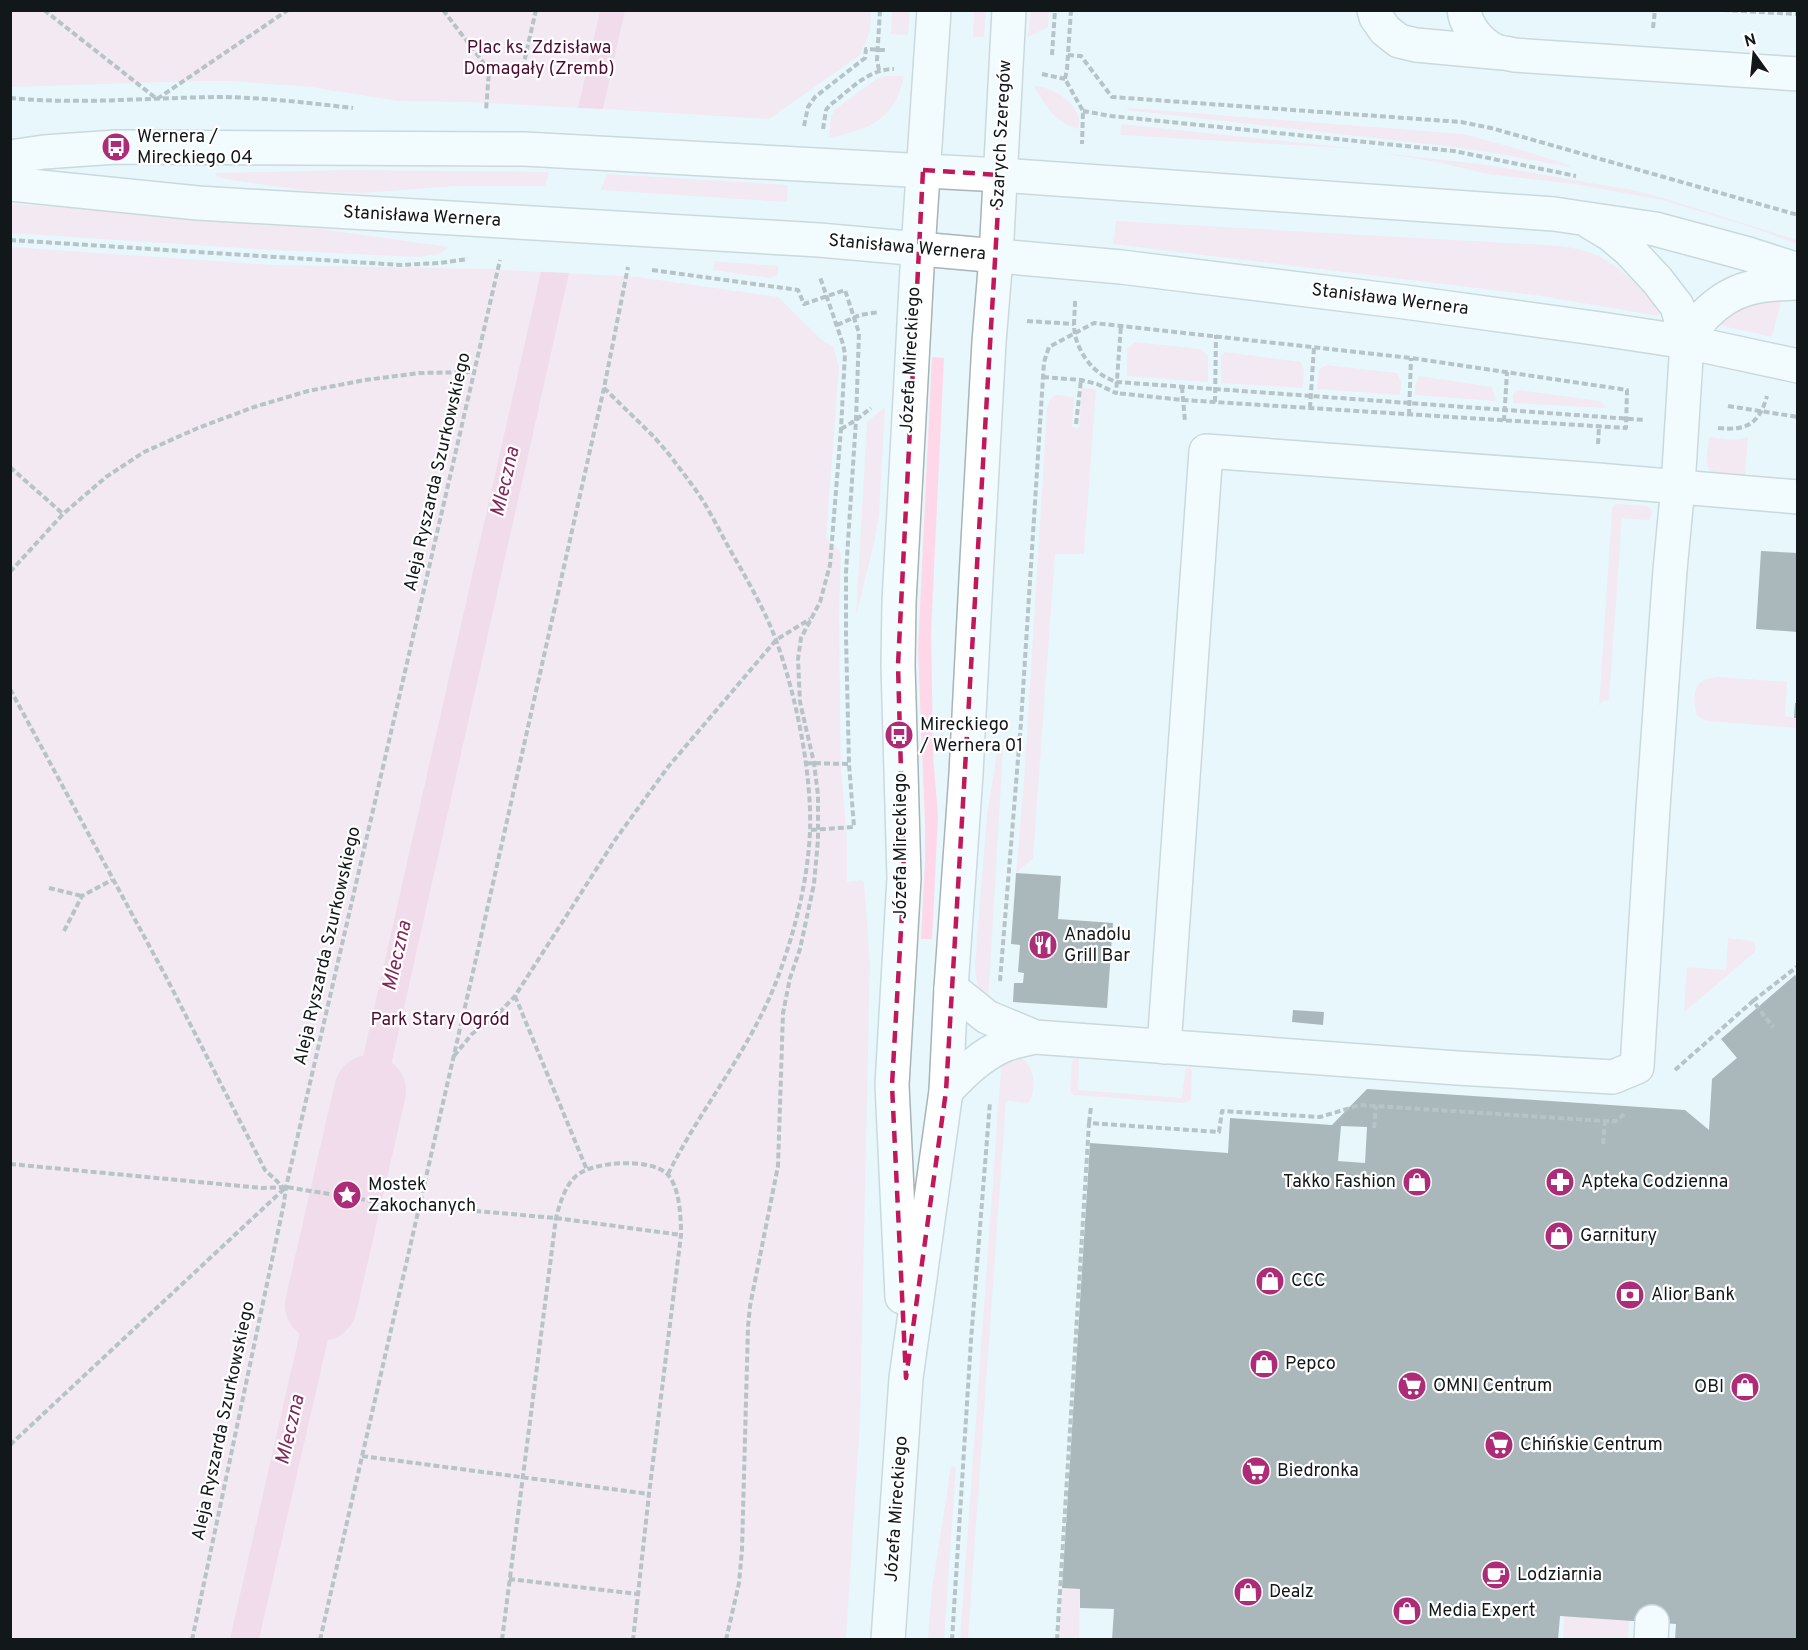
<svg xmlns="http://www.w3.org/2000/svg" width="1808" height="1650" viewBox="0 0 1808 1650" font-family="Overpass,sans-serif">
	<rect width="100%" height="100%" fill="#e8f7fb"/>
	<!-- green -->
	<path fill="#fed8e9" d="M 10,11 L 600,11 L 578,108 L 470,102 L 397,101 L 311,87 L 232,81 L 201,81 L 11,87 Z
		M 625,11 L 871,11 L 870,32 L 859,56 L 769,119 L 603,109 Z
		M 892,11 L 910,11 L 908,35 L 891,34 Z
		M 974,11 L 986,11 L 984,37 L 973,37 Z
		M 1031,11 L 1049,11 L 1048,27 L 1028,37 Z
		M 884,76 L 904,76 C 894,121 870,129 829,138 L 831,118 L 834,110 L 878,78 Z
		M 1034,86 C 1050,86 1076,101 1079,119 C 1079,123 1079,126 1078,129 C 1053,121 1047,108 1034,86 Z
		M 1129,108 L 1463,134 L 1515,148 L 1569,165 L 1570,167 L 1483,151 L 1446,146 L 1126,110 Z
		M 1121,124 L 1360,149 L 1120,135 Z
		M 1382,153 L 1488,165 L 1637,191 L 1667,199 L 1797,240 L 1797,244 L 1751,227 L 1662,200 L 1575,184 L 1486,174 L 1437,162 Z
		M 347,170 L 549,172 L 545,186 L 457,186 L 361,193 L 308,191 L 225,179 L 217,177 L 215,174 L 217,173 Z
		M 607,174 L 788,185 L 787,202 L 601,190 Z
		M 10,204 L 249,219 L 449,247 L 439,254 L 418,257 L 273,250 L 11,233 Z
		M 1116,221 L 1562,246 C 1573,248 1583,250 1594,254 C 1616,264 1647,291 1661,311 L 1658,316 L 1542,296 L 1113,244 Z
		M 11,247 L 273,265 L 490,269 L 638,277 L 778,297 L 823,341 L 833,346 L 839,367 L 826,538 L 841,553 L 839,615 L 841,769 L 847,840 L 847,882 L 862,880 L 864,883 L 870,962 L 860,1421 L 846,1639 L 11,1639 Z
		M 715,261 L 778,266 L 778,275 L 770,278 L 713,270 Z
		M 1759,302 L 1781,302 L 1772,337 L 1727,327 L 1721,325 L 1718,320 L 1723,314 Z
		M 1135,342 L 1201,349 L 1208,356 L 1208,382 L 1127,376 L 1127,349 Z
		M 1225,352 L 1301,362 L 1304,370 L 1303,388 L 1221,383 L 1221,357 Z
		M 932,357 L 944,358 L 931,632 L 933,755 L 938,816 L 932,939 L 921,939 L 925,861 L 925,824 L 918,649 Z
		M 1327,365 L 1397,373 L 1401,382 L 1400,395 L 1317,389 L 1319,369 Z
		M 1419,376 L 1492,387 L 1496,401 L 1415,395 L 1415,386 Z
		M 1082,388 L 1096,389 L 1084,554 L 1055,554 L 1033,858 L 1016,873 L 1024,781 L 1047,410 L 1049,401 L 1055,395 L 1074,397 L 1072,427 L 1079,428 Z
		M 1518,390 L 1600,401 L 1606,408 L 1513,403 L 1513,394 Z
		M 885,407 L 879,515 L 875,539 L 856,616 L 867,422 Z
		M 1709,437 L 1734,440 L 1748,437 L 1745,477 L 1711,474 L 1706,462 Z
		M 1617,504 L 1647,506 L 1651,509 L 1652,512 L 1650,519 L 1647,520 L 1622,518 L 1609,700 L 1603,701 L 1599,706 L 1612,509 L 1614,505 Z
		M 1718,677 L 1787,682 L 1785,716 L 1797,718 L 1797,728 L 1707,721 C 1704,720 1701,718 1699,716 C 1692,709 1693,690 1700,683 C 1705,678 1712,678 1718,677 Z
		M 998,748 L 1003,750 L 988,1004 C 979,990 975,981 975,964 L 987,815 Z
		M 1728,938 L 1754,941 L 1756,949 L 1755,952 L 1684,1012 L 1687,967 L 1726,970 Z
		M 1002,1055 C 1006,1055 1013,1055 1017,1056 C 1034,1060 1038,1090 1029,1102 L 1027,1103 L 1006,1101 L 968,1639 L 960,1640 Z
		M 1076,1058 L 1079,1059 L 1079,1063 L 1078,1090 L 1182,1098 L 1185,1071 L 1186,1068 L 1190,1068 L 1192,1071 L 1191,1100 L 1182,1103 L 1074,1095 L 1070,1090 L 1072,1062 Z
		M 951,1466 L 956,1467 L 944,1639 L 928,1639 L 932,1589 Z
		M 1062,1588 L 1080,1589 L 1079,1639 L 1059,1640 Z
		M 1564,1616 L 1629,1620 L 1628,1639 L 1563,1640 Z"/>
	<!-- water -->
	<path fill="#fabad8" d="M 600,11 L 625,11 L 603,109 L 578,108 Z
		M 541,272 L 569,273 L 363,1190 L 334,1185 Z
		M 329,1205 L 358,1209 L 259,1639 L 230,1639 Z"/>
	<g fill="none" stroke-linecap="round" stroke-linejoin="round">
		<!-- river -->
		<path stroke="#fabad8" stroke-width="72" d="M 321,1305 L 370,1091"/>
	</g>
	<!-- building -->
	<path fill="#5f6b6f" fill-rule="evenodd" d="M 1761,551 L 1798,553 L 1798,632 L 1756,629 Z
		M 1795,703 L 1798,703 L 1798,718 L 1794,718 Z
		M 1016,873 L 1061,876 L 1058,919 L 1113,923 L 1107,1008 L 1013,1002 L 1014,983 L 1023,983 L 1024,973 L 1018,972 L 1020,945 L 1011,944 Z
		M 1795,975 L 1798,978 L 1798,1640 L 1675,1640 L 1676,1624 L 1560,1616 L 1558,1640 L 1112,1640 L 1114,1609 L 1080,1608 L 1080,1589 L 1062,1588 L 1090,1143 L 1228,1153 L 1230,1118 L 1332,1125 L 1367,1089 L 1685,1110 L 1709,1130 L 1712,1079 L 1737,1058 L 1721,1039 ZM 1341,1126 L 1367,1127 L 1365,1163 L 1338,1161 Z
		M 1293,1010 L 1324,1012 L 1323,1025 L 1292,1022 Z"/>
	<g fill="none" stroke-linecap="round" stroke-linejoin="round">
		<!-- minor casing -->
		<g stroke="#a7b4b8" stroke-width="36">
			<path id="minor" d="M 1374,10 L 1376,17 L 1385,30 L 1399,41 L 1416,45 L 1503,53
				M 1464,10 C 1466,26 1479,43 1494,50 C 1500,53 1507,53 1514,55 L 1798,74
				M 10,157 L 44,152 L 116,147 L 524,149 L 1000,175 L 1554,214 L 1655,229 L 1748,254 L 1798,270
				M 10,184 L 198,203 L 819,240 L 1121,267 L 1405,302 L 1601,329 L 1687,342 L 1798,366
				M 1687,342 C 1693,333 1698,322 1706,314 C 1734,286 1760,284 1798,283
				M 951,988 L 987,1017 L 1035,1037 L 1457,1068 L 1613,1077 L 1637,1067 L 1653,808 L 1670,570 L 1678,486 L 1687,342 L 1677,306 L 1657,280 L 1629,250 L 1610,234 L 1590,222
				M 1164,1047 L 1206,451 L 1598,480 L 1798,497
				M 946,1091 C 964,1072 982,1054 1007,1044 C 1016,1041 1026,1039 1035,1037
				M 1651,1640 L 1652,1622"/>
		</g>
		<!-- major casing -->
		<g stroke="#a7b4b8" stroke-width="36">
			<path id="major" d="M 902,1297 L 892,1085 L 904,878 L 898,665 L 899,602 L 918,250 L 934,10
				M 888,1640 L 906,1378 L 946,1091 L 951,988 L 966,774 L 976,579 L 989,342 L 996,257 L 1009,10"/>
		</g>
		<!-- path -->
		<path stroke="#7b8487" stroke-width="4" stroke-dasharray="6 3" stroke-linecap="butt" d="M 44,10 L 157,99 L 288,10
			M 443,10 L 489,70 L 486,111
			M 1071,10 L 1067,69 L 1065,79 L 1083,111 L 1082,144
			M 1723,10 L 1798,14
			M 1653,28 L 1655,10
			M 1052,55 L 1055,10
			M 1068,55 L 1081,56 L 1112,97 L 1461,122 L 1491,128 L 1798,215
			M 489,70 L 522,71 L 536,10
			M 879,70 L 877,60 L 880,10
			M 1042,74 L 1065,79
			M 10,98 C 82,105 154,97 225,97 C 268,98 310,103 353,108
			M 1083,111 L 1111,116 L 1454,151 L 1576,176
			M 804,126 L 808,107 L 815,97 L 865,58 L 866,49 L 885,50
			M 823,129 L 826,110 L 830,105 C 850,90 868,69 894,69
			M 10,240 L 401,265 L 440,263 L 468,259
			M 652,270 L 798,290 L 804,304 L 845,290 L 859,333 L 856,420 L 846,572 L 846,637 L 849,764 L 854,827 L 810,830
			M 1075,301 C 1075,312 1073,324 1075,335 C 1080,356 1096,376 1117,382 L 1645,420
			M 1027,321 L 1074,324
			M 837,325 L 860,315 L 879,312
			M 1043,377 L 1081,380 L 1097,384 L 1116,393 L 1121,325
			M 1182,387 L 1185,422
			M 604,388 C 619,403 635,418 650,433 C 666,449 681,470 695,489 C 708,507 718,528 729,548 C 746,578 764,608 776,640 C 796,695 812,773 810,831 C 808,880 795,931 778,977 C 751,1049 702,1106 668,1174
			M 1215,402 L 1216,335
			M 1728,406 L 1798,417
			M 1310,408 L 1314,347
			M 1409,415 L 1411,358
			M 1504,421 L 1507,372
			M 1076,424 L 1081,380
			M 1718,428 C 1747,431 1759,424 1767,396
			M 841,429 L 856,420 L 871,408
			M 1598,444 L 1599,427
			M 10,467 L 63,514
			M 10,572 L 63,514 L 106,477 L 144,452 L 198,428 L 254,407 L 308,391 L 365,380 L 420,373 L 475,372
			M 10,689 L 165,975 L 265,1170 L 282,1186
			M 806,763 L 849,764
			M 49,888 L 82,896
			M 64,931 L 82,896 L 112,880
			M 1000,981 L 1021,722 L 1043,377 L 1044,362 L 1049,347 L 1094,323 L 1411,358 L 1627,390 L 1626,428 L 1183,400 L 1116,393
			M 515,996 L 587,1170
			M 1753,1001 L 1798,966
			M 454,1056 L 472,1034 L 498,1014 L 515,996 L 615,840 L 668,767 L 776,640 L 810,619
			M 1675,1070 L 1753,1001 L 1773,1027
			M 1089,1123 L 1091,1107
			M 1374,1128 L 1376,1106
			M 1603,1144 L 1605,1121
			M 10,1164 L 262,1188 L 286,1187 L 372,1201 L 418,1206 L 556,1218 L 681,1235
			M 10,1445 L 285,1188
			M 362,1456 L 649,1494
			M 509,1579 L 638,1594
			M 192,1640 L 284,1203 L 286,1187 L 500,260
			M 320,1640 L 478,950 L 604,388 L 628,267
			M 502,1640 L 556,1218 C 560,1203 565,1186 576,1176 C 593,1161 649,1158 666,1173 C 680,1185 681,1218 681,1235 L 649,1494 L 633,1640
			M 726,1640 L 739,1583 L 742,1550 L 748,1327 L 750,1306 L 778,1166 L 783,1013 L 790,978 L 800,949 L 814,884 L 818,840 L 818,795 L 814,763 L 800,702 L 798,659 L 801,638 L 820,602 L 830,565 L 841,429 L 845,354 L 843,344 L 820,277
			M 952,1640 L 971,1340 L 990,1102
			M 1057,1640 L 1089,1123 L 1219,1132 L 1222,1111 L 1320,1117 L 1360,1105 L 1605,1121 L 1616,1121 L 1624,1114"/>
		<!-- minor -->
		<use href="#minor" stroke="#fff" stroke-width="33"/>
		<!-- major -->
		<use href="#major" stroke="#fff" stroke-width="33"/>
	</g>
	<!-- marked area -->
	<path d="M0 0H1808V1650H0ZM 923,170 L 1000,175 L 946,1091 L 906,1378 L 892,1085 L 904,878 L 898,665 Z" fill="#e8f7fb" fill-opacity=".55" fill-rule="evenodd"/>
	<path fill="none" stroke="#c2185b" stroke-width="4.5" stroke-dasharray="12 8" stroke-linejoin="round" d="M 923,170 L 1000,175 L 946,1091 L 906,1378 L 892,1085 L 904,878 L 898,665 Z"/>
	<!-- icons -->
	<defs>
		<g id="bus-disc" transform="scale(1.5)"><circle r="9.5" fill="#ad2c78" stroke="#fff"/><path d="M-5-6H5V4H4V6H2V4H-2V6H-4V4H-5ZM-3.5-4V0h7V-4ZM-3.5 1.2v1.5H-2V1.2ZM2 1.2v1.5H3.5V1.2Z" fill="#fff"/></g>
		<g id="restaurant-disc" transform="scale(1.5)"><circle r="9.5" fill="#ad2c78" stroke="#fff"/><path d="M-5-6h1v4h1v-4h1v4h1v-4h1v5L-1.5 .5V6h-2V.5L-5-1ZM5-6V6H3V1.5H1.5Q1.5-4 5-6Z" fill="#fff"/></g>
		<g id="shop-disc" transform="scale(1.5)"><circle r="9.5" fill="#ad2c78" stroke="#fff"/><path d="M-5-2.5h2.3a2.7 3.5 0 0 1 5.4 0H5L5.5 6h-11ZM-1.5-2.5h3a1.5 2.3 0 0 0-3 0Z" fill="#fff"/></g>
		<g id="pharmacy-disc" transform="scale(1.5)"><circle r="9.5" fill="#ad2c78" stroke="#fff"/><path d="M-2-6h4v4h4v4h-4v4h-4v-4h-4v-4h4Z" fill="#fff"/></g>
		<g id="sight-disc" transform="scale(1.5)"><circle r="9.5" fill="#ad2c78" stroke="#fff"/><path d="M0-6L1.8-2.2L6-1.7L2.9 1.2L3.7 5.4L0 3.3L-3.7 5.4L-2.9 1.2L-6-1.7L-1.8-2.2Z" fill="#fff"/></g>
		<g id="bank-disc" transform="scale(1.5)"><circle r="9.5" fill="#ad2c78" stroke="#fff"/><path d="M-6-4H6V4H-6ZM0-2.3a2.3 2.3 0 1 0 0 4.6a2.3 2.3 0 1 0 0-4.6Z" fill="#fff"/></g>
		<g id="supermarket-disc" transform="scale(1.5)"><circle r="9.5" fill="#ad2c78" stroke="#fff"/><path d="M-6-5.5h2.5l.6 2H6L4.5 2H-2.5L-4.4-4H-6ZM-1.5 3.2a1.3 1.3 0 1 0 .1 0ZM3 3.2a1.3 1.3 0 1 0 .1 0Z" fill="#fff"/></g>
		<g id="cafe-disc" transform="scale(1.5)"><circle r="9.5" fill="#ad2c78" stroke="#fff"/><path d="M-5.5-4.5H6V0H3Q3 3.5 0 3.5H-2.5Q-5.5 3.5-5.5 0ZM3-3.2v2h1.7v-2ZM-6 4.5H4V6H-6Z" fill="#fff"/></g>
	</defs>
	<g fill-rule="evenodd">
		<use href="#bus-disc" x="116" y="147"/>
		<use href="#bus-disc" x="899" y="735"/>
		<use href="#restaurant-disc" x="1043" y="945"/>
		<use href="#shop-disc" x="1417" y="1182"/>
		<use href="#pharmacy-disc" x="1560" y="1182"/>
		<use href="#sight-disc" x="347" y="1195"/>
		<use href="#shop-disc" x="1559" y="1236"/>
		<use href="#shop-disc" x="1270" y="1281"/>
		<use href="#bank-disc" x="1630" y="1295"/>
		<use href="#shop-disc" x="1264" y="1364"/>
		<use href="#supermarket-disc" x="1412" y="1386"/>
		<use href="#shop-disc" x="1745" y="1387"/>
		<use href="#supermarket-disc" x="1499" y="1445"/>
		<use href="#supermarket-disc" x="1256" y="1471"/>
		<use href="#cafe-disc" x="1496" y="1575"/>
		<use href="#shop-disc" x="1248" y="1592"/>
		<use href="#shop-disc" x="1407" y="1611"/>
	</g>
	<g text-anchor="middle" dominant-baseline="central" stroke-width="4.5" stroke-linejoin="round" paint-order="stroke">
		<!-- park labels -->
		<g font-size="18" fill="#500b34" stroke="#fff">
			<text x="539" y="48">Plac ks. Zdzisława<tspan x="539" dy="21">Domagały (Zremb)</tspan></text>
			<text x="440" y="1020">Park Stary Ogród</text>
		</g>
		<!-- street labels -->
		<g font-size="18" fill="#121719" stroke="#fff">
			<text transform="translate(1002 134) rotate(-87)">Szarych Szeregów</text>
			<text transform="translate(422 217) rotate(3)">Stanisława Wernera</text>
			<text transform="translate(907 248) rotate(5)">Stanisława Wernera</text>
			<text transform="translate(1390 300) rotate(7)">Stanisława Wernera</text>
			<text transform="translate(911 360) rotate(-87)">Józefa Mireckiego</text>
			<text transform="translate(438 472) rotate(-77)">Aleja Ryszarda Szurkowskiego</text>
			<text transform="translate(901 846) rotate(-90)">Józefa Mireckiego</text>
			<text transform="translate(328 946) rotate(-77)">Aleja Ryszarda Szurkowskiego</text>
			<text transform="translate(224 1421) rotate(-78)">Aleja Ryszarda Szurkowskiego</text>
			<text transform="translate(897 1509) rotate(-86)">Józefa Mireckiego</text>
		</g>
		<!-- poi labels -->
		<g font-size="18" fill="#121719" stroke="#fff" text-anchor="start">
			<text x="137" y="137">Wernera /<tspan x="137" dy="21">Mireckiego 04</tspan></text>
			<text x="920" y="725">Mireckiego<tspan x="920" dy="21">/ Wernera 01</tspan></text>
			<text x="1064" y="935">Anadolu<tspan x="1064" dy="21">Grill Bar</tspan></text>
			<text x="1396" y="1182" text-anchor="end">Takko Fashion</text>
			<text x="1581" y="1182">Apteka Codzienna</text>
			<text x="368" y="1185">Mostek<tspan x="368" dy="21">Zakochanych</tspan></text>
			<text x="1580" y="1236">Garnitury</text>
			<text x="1291" y="1281">CCC</text>
			<text x="1651" y="1295">Alior Bank</text>
			<text x="1285" y="1364">Pepco</text>
			<text x="1433" y="1386">OMNI Centrum</text>
			<text x="1724" y="1387" text-anchor="end">OBI</text>
			<text x="1520" y="1445">Chińskie Centrum</text>
			<text x="1277" y="1471">Biedronka</text>
			<text x="1517" y="1575">Lodziarnia</text>
			<text x="1269" y="1592">Dealz</text>
			<text x="1428" y="1611">Media Expert</text>
		</g>
		<!-- water labels -->
		<g font-size="20" font-style="italic" fill="#81275a" stroke="#fff">
			<text transform="translate(506 482) rotate(-77)">Mleczna</text>
			<text transform="translate(398 956) rotate(-77)">Mleczna</text>
			<text transform="translate(291 1430) rotate(-77)">Mleczna</text>
		</g>
	</g>
	<!-- border -->
	<rect width="1808" height="1650" fill="none" stroke="#121719" stroke-width="24"/>
	<!-- north arrow -->
	<g transform="translate(1754 54) rotate(345)" stroke="#ffffff" stroke-width="4.5" paint-order="stroke">
	<path d="M0-4.5L10 22L0 15L-10 22Z" fill="#121719"/>
	<text y="-9" font-size="16" font-weight="bold" text-anchor="middle" fill="#121719">N</text>
	</g>
</svg>
